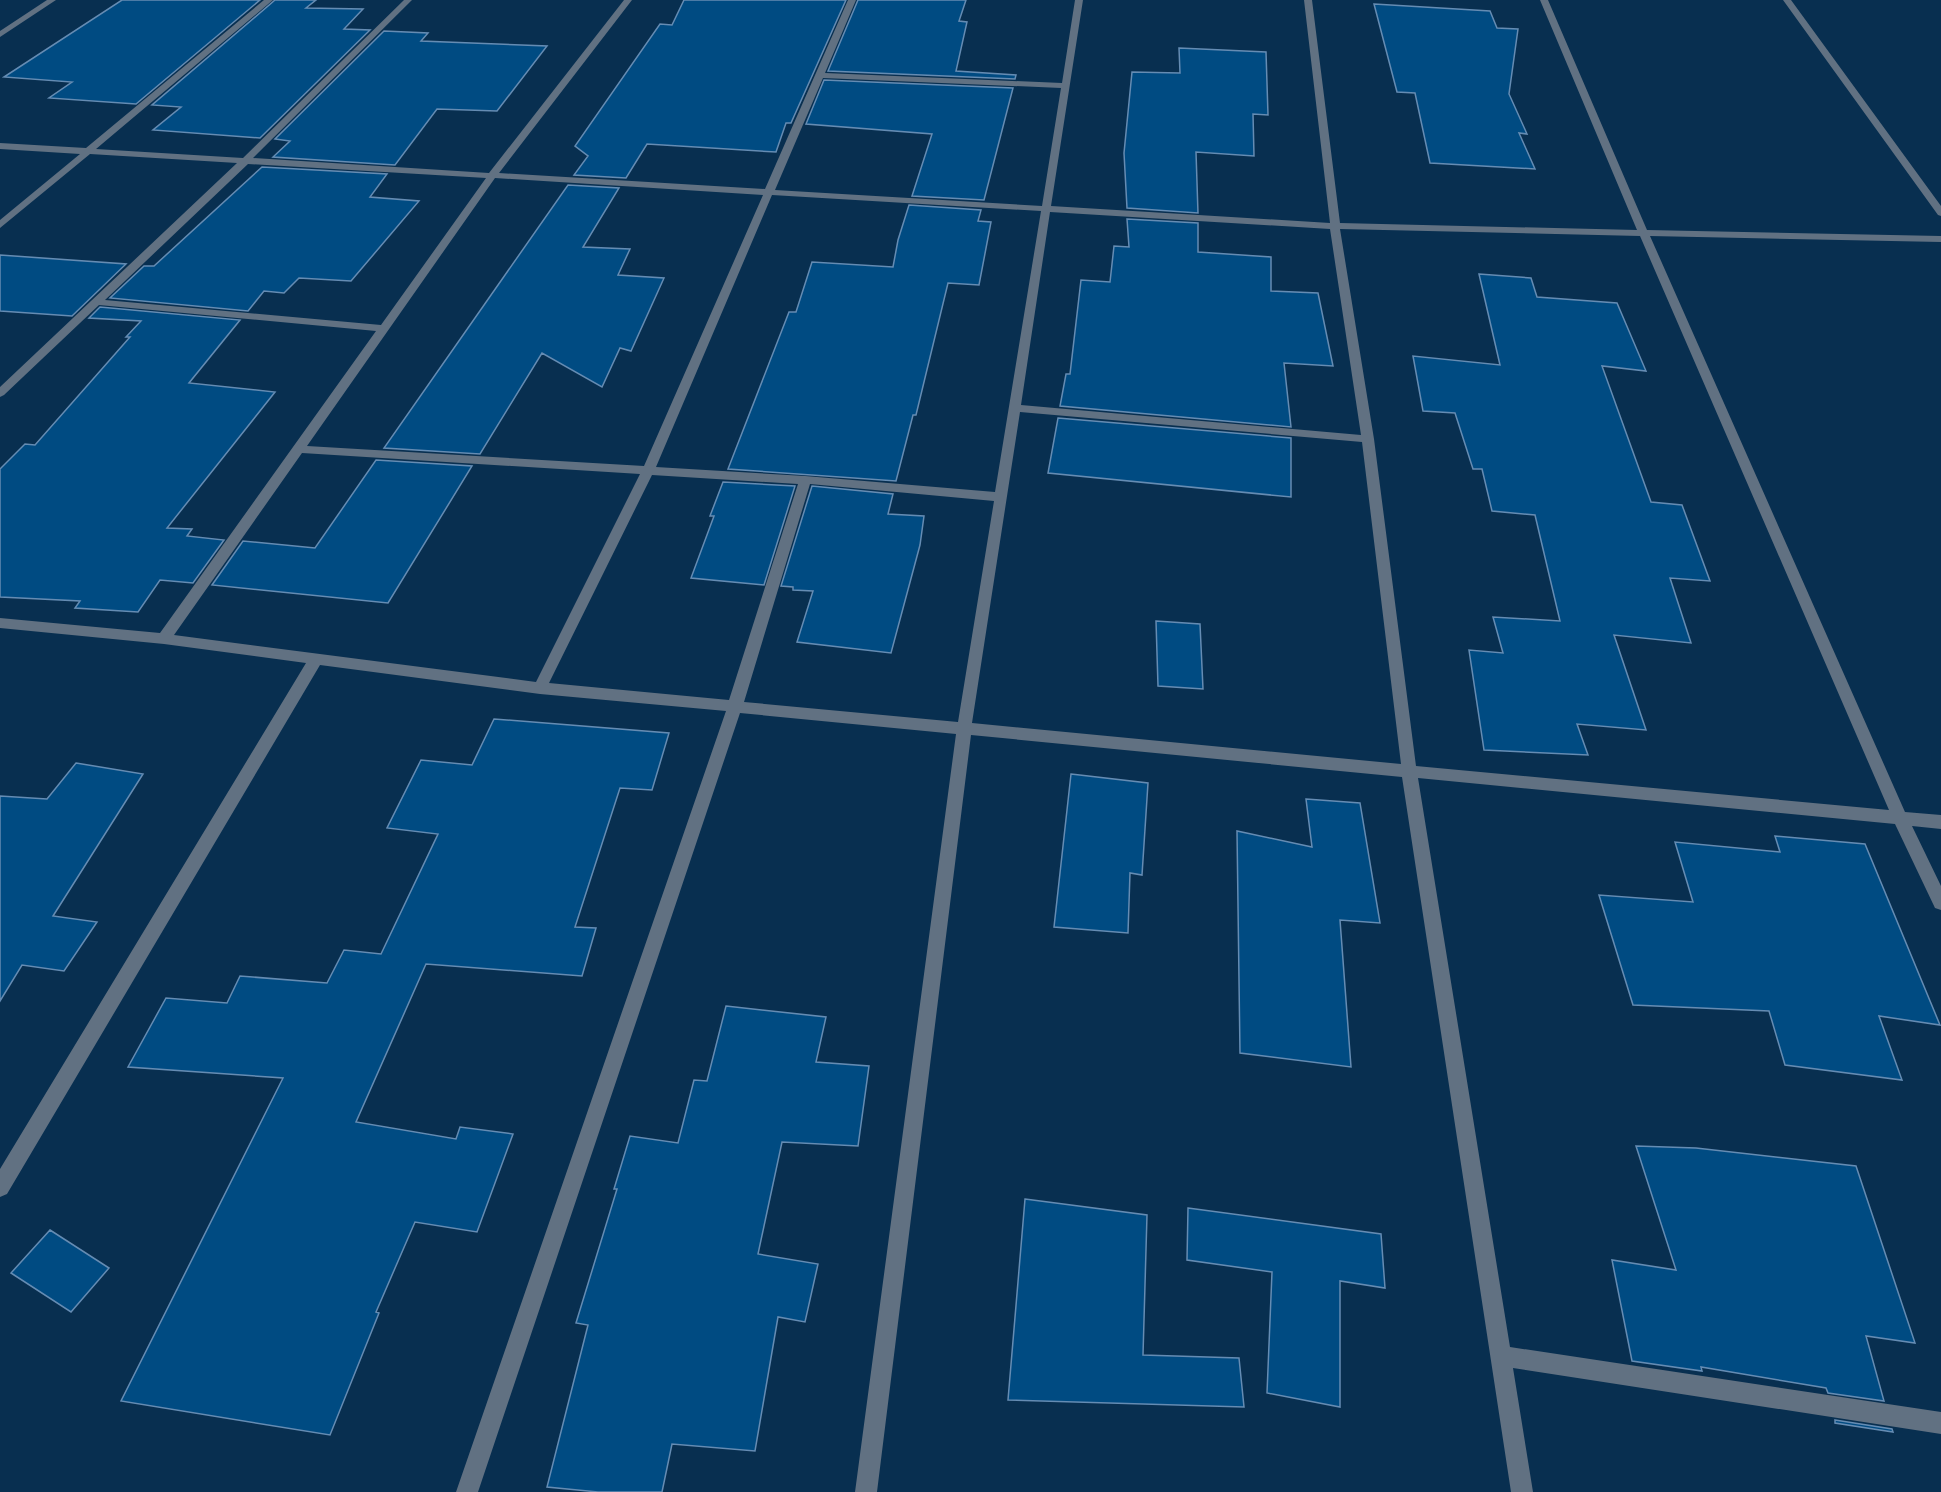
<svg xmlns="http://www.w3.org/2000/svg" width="1941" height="1492" viewBox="0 0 1941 1492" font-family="Barlow,sans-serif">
	<rect width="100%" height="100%" fill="#082f50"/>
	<!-- building -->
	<path fill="#004b82" stroke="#658cb3" stroke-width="1.5" d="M 122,0 L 260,0 L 136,104 L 49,98 L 72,82 L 4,77 Z
		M 275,0 L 316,0 L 306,8 L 363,9 L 344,29 L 370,30 L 260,138 L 153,130 L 181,107 L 152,105 Z
		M 684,0 L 846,0 L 791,123 L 786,123 L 776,152 L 647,144 L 626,178 L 574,175 L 588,156 L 575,146 L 660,24 L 672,25 Z
		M 858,0 L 966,0 L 959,21 L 967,22 L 956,71 L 1016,75 L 1015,79 L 828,71 Z
		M 1374,4 L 1490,11 L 1497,28 L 1518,29 L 1509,94 L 1527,134 L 1519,133 L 1535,169 L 1430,163 L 1415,93 L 1397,92 Z
		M 384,31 L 428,33 L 421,41 L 547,46 L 497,111 L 437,109 L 395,165 L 273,157 L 290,141 L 275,139 Z
		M 1179,48 L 1266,52 L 1268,115 L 1253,114 L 1254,156 L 1196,152 L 1198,213 L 1127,208 L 1124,153 L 1132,72 L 1180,73 Z
		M 824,80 L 1013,88 L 984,200 L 912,196 L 932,134 L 806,124 Z
		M 262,167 L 387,174 L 370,197 L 419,201 L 351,281 L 299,278 L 284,293 L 264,291 L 248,311 L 110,298 L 144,266 L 154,266 Z
		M 568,185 L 619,188 L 583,247 L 630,249 L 618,275 L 664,278 L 631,351 L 620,348 L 602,387 L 542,353 L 480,454 L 384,448 Z
		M 909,205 L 981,210 L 978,221 L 991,222 L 979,285 L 948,283 L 916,415 L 913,415 L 896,481 L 728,469 L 789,312 L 796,312 L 812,262 L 893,267 L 898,240 Z
		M 1127,219 L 1198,223 L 1198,252 L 1271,257 L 1271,291 L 1318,293 L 1333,366 L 1284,363 L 1291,427 L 1060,406 L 1066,374 L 1070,374 L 1081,280 L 1110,282 L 1114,246 L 1129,247 Z
		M 0,255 L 126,264 L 72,316 L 0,311 Z
		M 1479,274 L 1531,278 L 1537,297 L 1617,303 L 1646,371 L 1602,366 L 1651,502 L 1682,505 L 1710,581 L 1670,578 L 1691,643 L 1614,635 L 1646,730 L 1577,724 L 1588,755 L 1484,750 L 1469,650 L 1503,653 L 1493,617 L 1560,621 L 1535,515 L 1492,511 L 1482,469 L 1473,469 L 1455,413 L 1423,411 L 1413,356 L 1500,365 Z
		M 100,307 L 240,320 L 189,383 L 275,392 L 167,528 L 192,529 L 187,536 L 224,540 L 193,583 L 160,580 L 138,612 L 75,608 L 80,601 L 0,597 L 0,469 L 25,444 L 35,445 L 130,337 L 126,337 L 141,321 L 89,318 Z
		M 1058,418 L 1291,438 L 1291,497 L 1048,473 Z
		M 376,460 L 472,466 L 388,603 L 212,585 L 243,541 L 315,548 Z
		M 723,482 L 795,486 L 764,585 L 691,578 L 714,516 L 710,516 Z
		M 812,486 L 893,494 L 888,514 L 924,516 L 920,545 L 891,653 L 797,642 L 813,591 L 793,590 L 793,587 L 781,586 Z
		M 1156,621 L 1200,624 L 1203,689 L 1158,686 Z
		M 494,719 L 669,733 L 652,790 L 620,788 L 575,927 L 596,928 L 582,976 L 426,964 L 356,1122 L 456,1139 L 460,1127 L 513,1134 L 477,1232 L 415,1222 L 376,1312 L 379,1313 L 330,1435 L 121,1401 L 283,1078 L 128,1067 L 166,998 L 227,1003 L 240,976 L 327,983 L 344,950 L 381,954 L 438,834 L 387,828 L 421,760 L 472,765 Z
		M 76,763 L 143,774 L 53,916 L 97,922 L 64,971 L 22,965 L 0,1001 L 0,796 L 47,799 Z
		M 1071,774 L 1148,783 L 1142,875 L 1130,873 L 1128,933 L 1054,927 Z
		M 1306,799 L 1360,803 L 1380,923 L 1340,920 L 1351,1067 L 1240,1053 L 1237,831 L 1312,847 Z
		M 1775,836 L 1865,844 L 1940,1025 L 1879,1016 L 1902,1080 L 1785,1065 L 1769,1011 L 1633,1005 L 1599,895 L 1693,902 L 1675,842 L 1780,852 Z
		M 726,1006 L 826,1017 L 816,1062 L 869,1066 L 858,1146 L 782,1142 L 758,1254 L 818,1264 L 805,1322 L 778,1317 L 755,1451 L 672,1444 L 662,1492 L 598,1492 L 547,1487 L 588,1325 L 576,1323 L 617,1189 L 614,1189 L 630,1136 L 678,1143 L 694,1080 L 707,1081 Z
		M 1636,1146 L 1696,1148 L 1856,1166 L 1915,1343 L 1866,1336 L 1884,1401 L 1828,1393 L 1826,1388 L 1701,1367 L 1702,1371 L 1632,1361 L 1612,1260 L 1676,1270 Z
		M 1025,1199 L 1147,1215 L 1143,1355 L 1239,1358 L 1244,1407 L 1008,1400 Z
		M 1188,1208 L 1381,1234 L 1385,1288 L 1340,1281 L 1340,1407 L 1267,1393 L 1272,1272 L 1187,1260 Z
		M 50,1230 L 109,1268 L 71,1312 L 11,1273 Z
		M 1835,1420 L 1892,1429 L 1893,1432 L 1835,1423 Z"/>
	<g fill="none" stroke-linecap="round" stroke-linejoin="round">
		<!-- minor -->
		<path fill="#617182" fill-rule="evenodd" d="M 47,0 L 56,0 L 0,37 L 0,31 Z
			M 264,0 L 273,0 L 96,149 L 243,158 L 404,0 L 412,0 L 253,158 L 489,173 L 624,0 L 632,0 L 499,173 L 765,189 L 848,0 L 856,0 L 825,73 L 1062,83 L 1075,0 L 1083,0 L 1051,206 L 1330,223 L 1304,0 L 1312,0 L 1340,223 L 1637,230 L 1540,0 L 1548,0 L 1647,230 L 1941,236 L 1941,242 L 1650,236 L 1905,812 L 1941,815 L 1941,829 L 1912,826 L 1941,886 L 1941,910 L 1935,908 L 1895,824 L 1418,778 L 1510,1347 L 1941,1412 L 1941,1434 L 1513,1368 L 1533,1492 L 1511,1492 L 1402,777 L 971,735 L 877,1492 L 855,1492 L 956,734 L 740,713 L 478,1492 L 456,1492 L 726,711 L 540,694 L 320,665 L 7,1194 L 0,1197 L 0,1169 L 306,663 L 164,644 L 0,628 L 0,618 L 160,633 L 376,331 L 99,305 L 4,395 L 0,397 L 0,387 L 237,163 L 90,154 L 0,228 L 0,220 L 80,154 L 0,149 L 0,143 L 86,148 ZM 823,78 L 1061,88 L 1042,206 L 775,190 ZM 248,164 L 486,178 L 381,325 L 105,300 ZM 495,178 L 763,195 L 644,466 L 307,446 ZM 772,195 L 1041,211 L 995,492 L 805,476 L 656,467 ZM 1050,212 L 1330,229 L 1361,435 L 1021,405 ZM 1340,229 L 1640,236 L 1889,810 L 1416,766 L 1374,439 ZM 1020,412 L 1362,442 L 1401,764 L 972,723 ZM 302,453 L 640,474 L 536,682 L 174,635 ZM 652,475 L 798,484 L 729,700 L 549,683 ZM 810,484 L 994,501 L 958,722 L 744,702 Z
			M 1783,0 L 1791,0 L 1941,206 L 1941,216 L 1938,215 Z"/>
	</g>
</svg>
